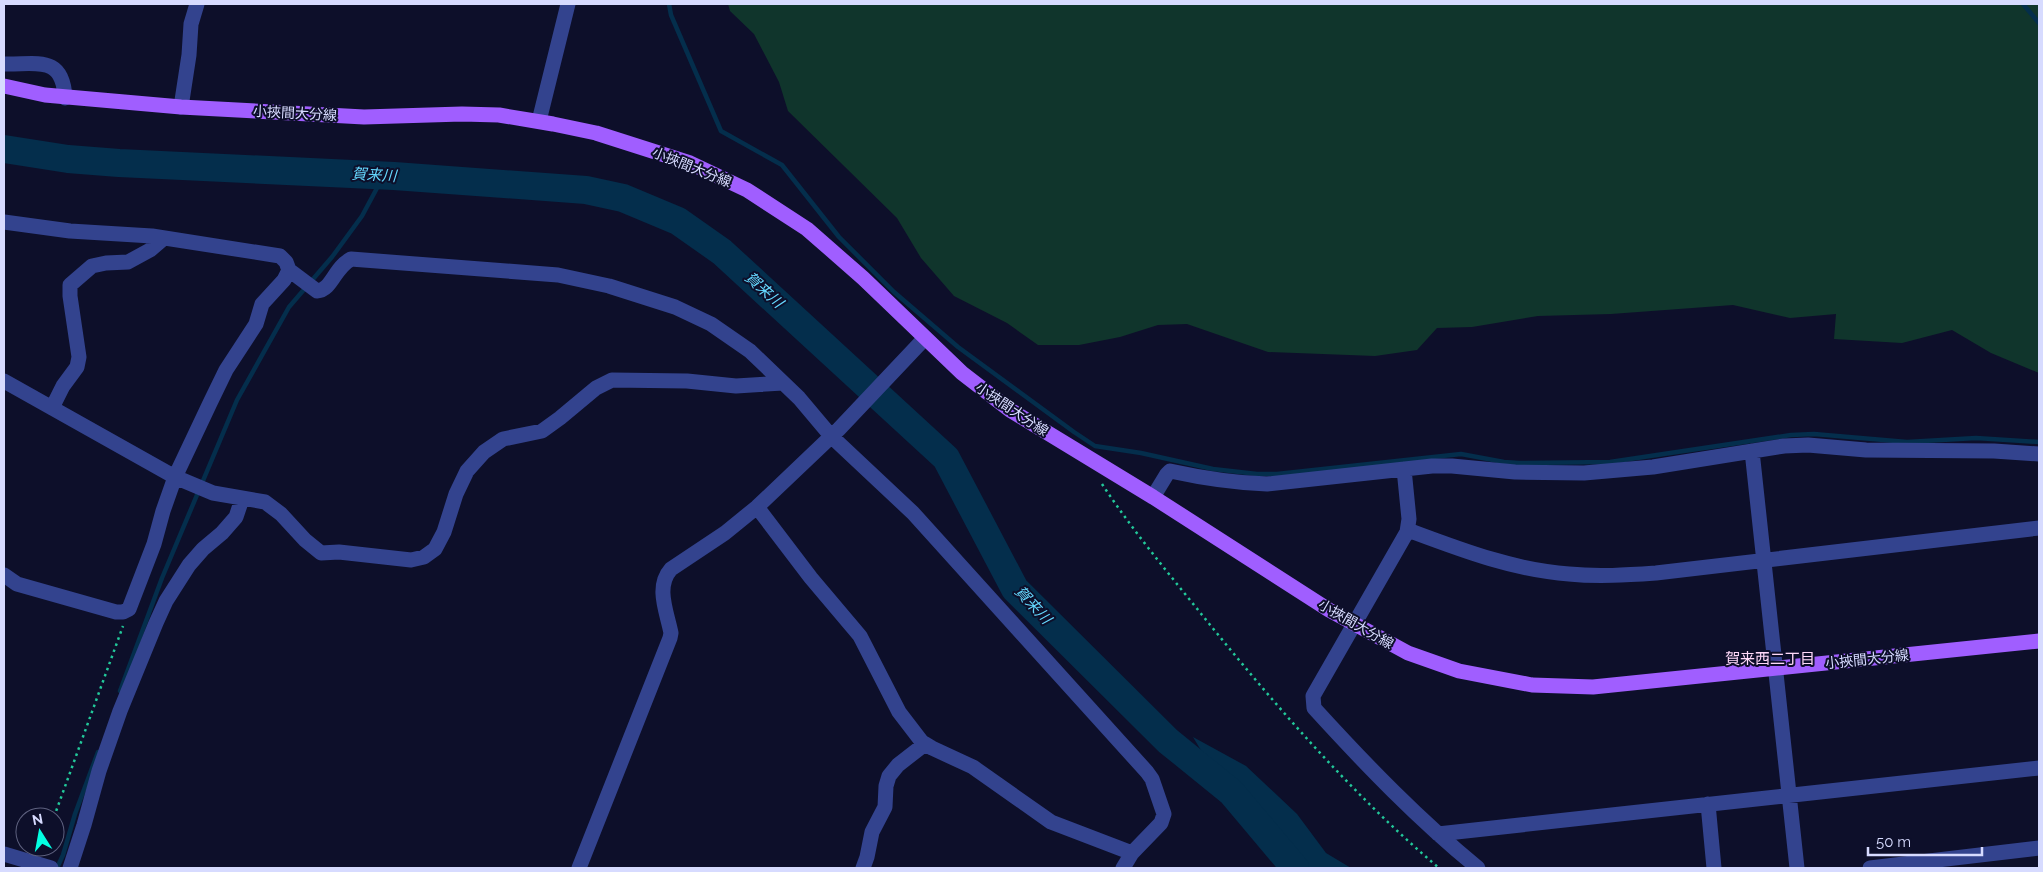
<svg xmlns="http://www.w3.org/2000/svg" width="2043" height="872" viewBox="0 0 2043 872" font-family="Raleway,'Noto Sans JP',sans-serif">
	<rect width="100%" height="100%" fill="#0d0f2a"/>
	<!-- green -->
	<path fill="#10352c" d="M 728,4 L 2039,4 L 2039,373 L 1991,353 L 1952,330 L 1902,343 L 1834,339 L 1836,314 L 1790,318 L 1733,305 L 1611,314 L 1538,316 L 1472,327 L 1437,328 L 1417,350 L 1375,356 L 1268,352 L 1187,324 L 1158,325 L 1120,337 L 1079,345 L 1038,345 L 1007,323 L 954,296 L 921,258 L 897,218 L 788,111 L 779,82 L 754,34 L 730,11 Z"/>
	<!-- water -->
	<path fill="#042e4c" d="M 1193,737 L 1246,766 L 1297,814 L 1326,853 L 1351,868 L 1291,868 L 1232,802 Z"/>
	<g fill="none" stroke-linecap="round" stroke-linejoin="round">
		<!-- stream -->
		<path stroke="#042e4c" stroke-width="4.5" d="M 669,4 L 671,15 L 721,131 L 782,165 L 839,237 L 894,292 L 958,347 L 1074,432 L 1095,446 L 1141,453 L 1213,469 L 1257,474 L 1277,474 L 1461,454 L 1504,462 L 1519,463 L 1610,462 L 1791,435 L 1814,434 L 1907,442 L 1976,438 L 2039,442
			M 2023,4 L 2039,23
			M 120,691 L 162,578 L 237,400 L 289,307 L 332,257 L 362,216 L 384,175
			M 57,868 L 63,855 L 75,814 L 98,752"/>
		<!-- river -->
		<path stroke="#042e4c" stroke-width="28" d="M 4,149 L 68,159 L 119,163 L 394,176 L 586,190 L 623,198 L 678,221 L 722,252 L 946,458 L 1015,589 L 1168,741 L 1231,792 L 1295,868"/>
		<!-- path -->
		<path stroke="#22c89a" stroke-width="2.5" stroke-dasharray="2.5 4" stroke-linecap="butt" d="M 1102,484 C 1135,534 1174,580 1211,626 C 1281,712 1354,796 1439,868
			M 54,817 L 123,626"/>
		<!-- minor -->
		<path stroke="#33438e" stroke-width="15" d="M 4,64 C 36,65 63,54 65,98
			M 181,107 L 189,55 L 191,24 L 197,4
			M 539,121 L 568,4
			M 4,222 L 70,231 L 152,236 L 280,256 L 286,262 L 289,270 L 317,291 C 332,290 334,268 351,259 L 558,275 L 609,286 L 675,307 L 711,324 L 750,351 L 799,398 L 831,436 L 913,513 L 1147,772 L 1152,779 L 1164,814 L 1161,823 L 1132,853 L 1123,868
			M 4,381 L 175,477 L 213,493 L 265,502 L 281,514 L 305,540 L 321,553 L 339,552 L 411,560 L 424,557 L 435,549 L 444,532 L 456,494 L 467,471 L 484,452 L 503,439 L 542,431 L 560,418 L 596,388 L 612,380 L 687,381 L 736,386 L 783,383
			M 52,408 L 63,386 L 77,367 L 79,357 L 70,296 L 70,285 L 92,266 L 106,263 L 128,262 L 150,250 L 164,238
			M 1752,451 L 1797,868
			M 1404,469 L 1409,519 L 1407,532 L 1313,696 L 1314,708 C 1366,765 1419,820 1478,868
			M 1153,497 L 1167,474 L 1170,471 C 1202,478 1234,483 1267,484 L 1432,466 L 1452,466 L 1515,472 L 1584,473 L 1653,467 L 1784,446 L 1808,445 L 1866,450 L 1994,451 L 2039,454
			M 757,507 L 811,578 L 860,636 L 899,712 L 922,742 L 932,748 L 973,767 L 1051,822 L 1132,853
			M 1408,530 C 1459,549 1513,570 1569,574 C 1598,577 1627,575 1656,573 L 2039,528
			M 4,575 L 17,584 L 116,612 L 123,612 L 129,609 L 154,544 L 163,511 L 175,477 L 210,403 L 226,370 L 256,324 L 262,304 L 284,280 L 289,270
			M 1708,804 L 1714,868
			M 1438,834 L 2039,768
			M 4,854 L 51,868
			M 70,868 L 84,825 L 99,771 L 120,711 L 156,623 L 166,601 L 189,565 L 203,549 L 222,533 L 236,517 L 242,499
			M 579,868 L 670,638 L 671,633 C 667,612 655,587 671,569 L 725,533 L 757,507 L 839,429 L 925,338
			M 863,868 L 867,857 L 872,832 L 885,807 L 886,786 L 889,776 L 898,765 L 925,744
			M 1870,868 L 2039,848"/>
		<!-- major -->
		<path stroke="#a05eff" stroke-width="15" d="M 4,86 L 45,95 L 181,107 L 364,117 L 462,114 L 499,115 L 553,124 L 596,133 L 690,163 L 747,190 L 807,229 L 863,278 L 962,373 L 1010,410 L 1153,497 L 1329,610 L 1408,653 L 1459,671 L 1532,685 L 1593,687 L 2039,641"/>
	</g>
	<g text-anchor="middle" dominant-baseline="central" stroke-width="4" stroke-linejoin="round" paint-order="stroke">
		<!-- street labels -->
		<g font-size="14" fill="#d7dbff" stroke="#0d0f2a">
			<text transform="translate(295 113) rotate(3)">小挾間大分線</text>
			<text transform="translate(692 167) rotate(22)">小挾間大分線</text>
			<text transform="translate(1012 409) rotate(34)">小挾間大分線</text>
			<text transform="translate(1356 624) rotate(30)">小挾間大分線</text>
			<text transform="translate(1867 659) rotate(-6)">小挾間大分線</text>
		</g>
		<!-- water labels -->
		<g font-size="15" font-style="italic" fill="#65d9ff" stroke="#0d0f2a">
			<text transform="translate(374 175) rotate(3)">賀来川</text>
			<text transform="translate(764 290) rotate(42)">賀来川</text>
			<text transform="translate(1033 605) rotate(47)">賀来川</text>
		</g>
		<!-- neighbourhood labels -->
		<g font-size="15" fill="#ffd9f9" stroke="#0d0f2a">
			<text x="1770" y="659">賀来西二丁目</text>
		</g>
	</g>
	<!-- border -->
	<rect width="2043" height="872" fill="none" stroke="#d7dbff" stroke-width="10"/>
	<!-- north arrow -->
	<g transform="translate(40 832) rotate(349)"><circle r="24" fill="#0d0f2a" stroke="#5e617f"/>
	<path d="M0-4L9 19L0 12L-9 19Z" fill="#03ffe2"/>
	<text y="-8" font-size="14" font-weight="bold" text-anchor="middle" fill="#d7dbff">N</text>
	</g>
	<!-- scale -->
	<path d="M1868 847v8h114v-8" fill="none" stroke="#d7dbff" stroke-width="2.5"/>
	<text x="1876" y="847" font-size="15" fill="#d7dbff" stroke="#0d0f2a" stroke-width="4" paint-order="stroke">50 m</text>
</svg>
